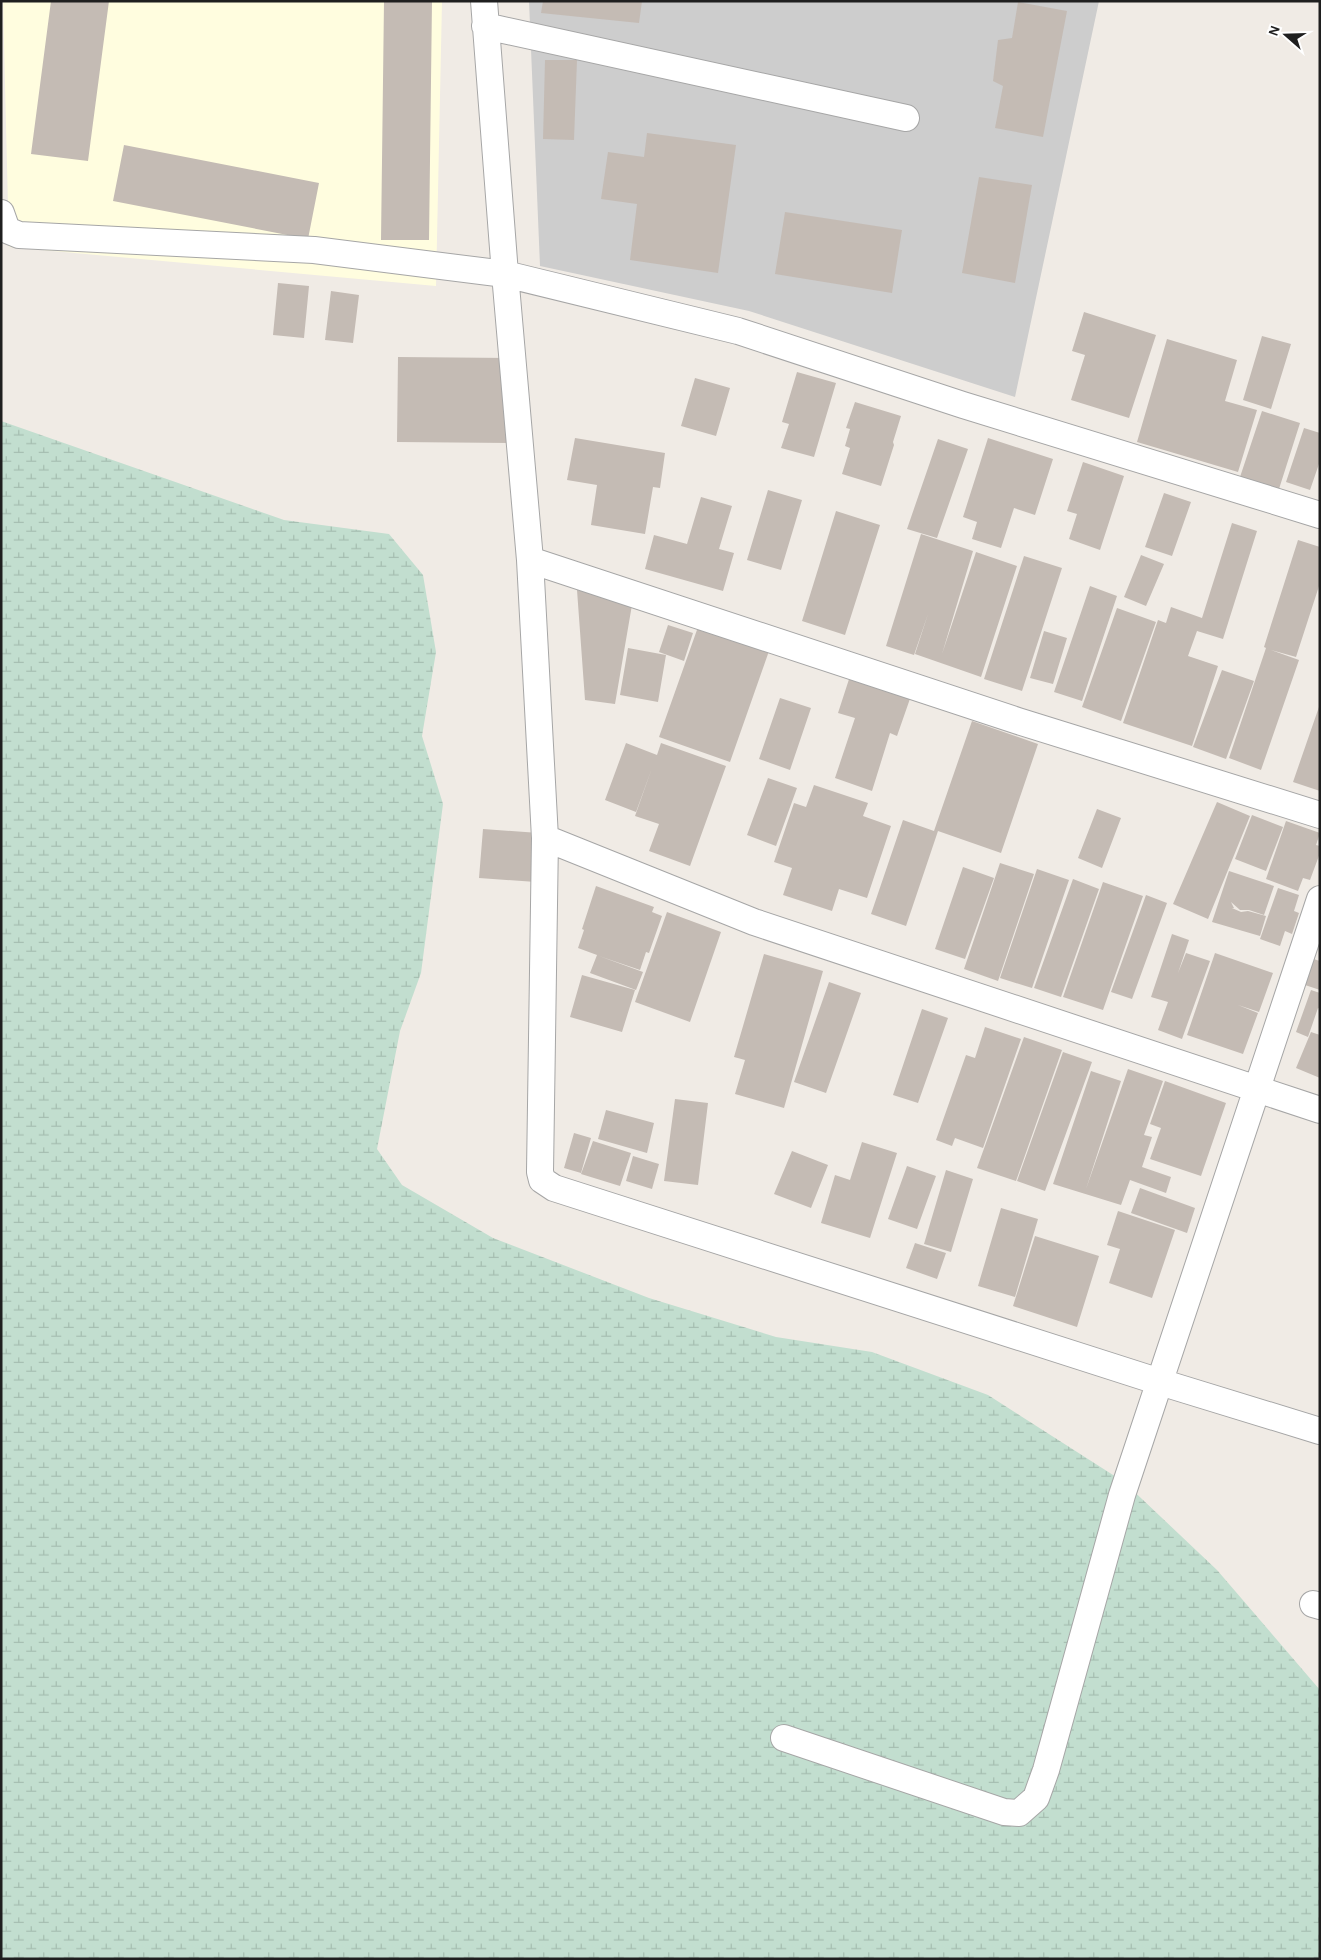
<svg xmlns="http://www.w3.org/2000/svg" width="1321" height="1960" viewBox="0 0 1321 1960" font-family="Karla,sans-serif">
	<defs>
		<pattern id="wetland-marsh" width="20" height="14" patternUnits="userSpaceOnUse" patternTransform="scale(1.25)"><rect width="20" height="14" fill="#c2decf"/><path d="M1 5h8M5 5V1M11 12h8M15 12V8" fill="none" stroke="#a6beb1"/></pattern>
	</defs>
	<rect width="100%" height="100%" fill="#f0ebe5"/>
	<!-- education -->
	<path fill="#fffddf" d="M 3,1 L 442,1 L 436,286 L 9,247 Z"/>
	<!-- religious -->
	<path fill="#cdcdcd" d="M 529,1 L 1099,1 L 1015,397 L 749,311 L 540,266 Z"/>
	<!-- wetland -->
	<path fill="url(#wetland-marsh)" d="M 1,421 L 284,520 L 389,534 L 423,575 L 436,652 L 422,736 L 443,804 L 421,973 L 400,1031 L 377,1149 L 402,1185 L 493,1238 L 649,1298 L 776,1337 L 872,1352 L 988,1395 L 1124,1482 L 1217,1570 L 1320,1690 L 1320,1959 L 1,1959 Z"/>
	<!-- building -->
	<path fill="#c4bbb4" d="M 51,1 L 109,1 L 88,161 L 31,154 Z
		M 384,1 L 432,1 L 429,240 L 381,240 Z
		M 543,1 L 642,1 L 639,23 L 541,13 Z
		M 1018,2 L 1067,11 L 1043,137 L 995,128 L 1003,86 L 993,81 L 998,40 L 1012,38 Z
		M 545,60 L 577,60 L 574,140 L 543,139 Z
		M 647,133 L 736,145 L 718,273 L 630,260 L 637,204 L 601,199 L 608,152 L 644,157 Z
		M 124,145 L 319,183 L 308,239 L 113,201 Z
		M 979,177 L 1032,185 L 1015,283 L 962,273 Z
		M 785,212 L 902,230 L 892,293 L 775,274 Z
		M 278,283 L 309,286 L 304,338 L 273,335 Z
		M 331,291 L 359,295 L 353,343 L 325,340 Z
		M 1084,312 L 1156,335 L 1129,418 L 1071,400 L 1085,355 L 1072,351 Z
		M 1262,336 L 1291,344 L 1271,409 L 1243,400 Z
		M 1167,339 L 1237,360 L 1225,401 L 1257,410 L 1238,472 L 1137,442 Z
		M 398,357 L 511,358 L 510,443 L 397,442 Z
		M 797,372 L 836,383 L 814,457 L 781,448 L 789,424 L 782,422 Z
		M 695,378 L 730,388 L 716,436 L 681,426 Z
		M 855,402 L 901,416 L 893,442 L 894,445 L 881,486 L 842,474 L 850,448 L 845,446 L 850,429 L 846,428 Z
		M 1262,411 L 1300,423 L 1279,489 L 1240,477 Z
		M 1304,428 L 1320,433 L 1320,461 L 1310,490 L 1286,482 Z
		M 575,438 L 665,453 L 660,488 L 653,487 L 645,534 L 591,525 L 597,485 L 567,480 Z
		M 988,438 L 1053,459 L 1035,515 L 1014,508 L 1001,548 L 972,539 L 977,522 L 963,517 Z
		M 938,439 L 968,449 L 937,538 L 907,529 Z
		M 1083,462 L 1124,476 L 1100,550 L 1069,539 L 1077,514 L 1067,511 Z
		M 768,490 L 802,500 L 781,570 L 747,560 Z
		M 1164,493 L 1191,502 L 1172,556 L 1145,547 Z
		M 701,497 L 732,506 L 719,549 L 734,553 L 723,591 L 645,569 L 654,535 L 687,544 Z
		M 836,511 L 880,525 L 845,635 L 802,621 Z
		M 1232,523 L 1257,531 L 1223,639 L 1197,631 L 1188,656 L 1218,666 L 1192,746 L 1123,723 L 1158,620 L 1166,623 L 1171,607 L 1202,618 Z
		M 921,534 L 973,551 L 942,654 L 976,552 L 1017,566 L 981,677 L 915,654 L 928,614 L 914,655 L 886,646 Z
		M 1298,540 L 1320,547 L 1320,583 L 1296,657 L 1271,650 L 1299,660 L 1261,770 L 1229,758 L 1266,648 L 1264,647 Z
		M 1141,555 L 1164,564 L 1146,606 L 1124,597 Z
		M 1024,556 L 1062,568 L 1022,691 L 984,679 Z
		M 1090,586 L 1117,596 L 1082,701 L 1054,692 Z
		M 577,590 L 633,599 L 615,704 L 585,700 Z
		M 1117,608 L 1156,622 L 1121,721 L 1082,707 Z
		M 668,625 L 693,633 L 684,661 L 659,652 Z
		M 698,627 L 769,651 L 730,762 L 659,737 Z
		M 1044,631 L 1067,638 L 1053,684 L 1030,678 Z
		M 628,648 L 666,655 L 658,702 L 620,695 Z
		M 1222,670 L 1254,681 L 1226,759 L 1193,747 Z
		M 851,673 L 912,693 L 897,736 L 890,733 L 872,791 L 835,778 L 855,718 L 838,713 Z
		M 780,698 L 811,708 L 790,770 L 759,759 Z
		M 1320,704 L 1320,791 L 1293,782 Z
		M 972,721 L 1038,744 L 1001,853 L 938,831 L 906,926 L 871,914 L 903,820 L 934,831 Z
		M 626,743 L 657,755 L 661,743 L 726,766 L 690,866 L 649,851 L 659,824 L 635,816 L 652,768 L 636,812 L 605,800 Z
		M 768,778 L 797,788 L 776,846 L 747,835 Z
		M 814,785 L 868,803 L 863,816 L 891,826 L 867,898 L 839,889 L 832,911 L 783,895 L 792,868 L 774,862 L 794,803 L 806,807 Z
		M 1217,802 L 1250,816 L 1208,919 L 1173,904 Z
		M 1097,809 L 1121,818 L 1102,868 L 1078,858 Z
		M 1252,815 L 1283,827 L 1266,871 L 1235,859 Z
		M 1286,821 L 1320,833 L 1316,845 L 1320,846 L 1320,853 L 1310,880 L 1303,878 L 1298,891 L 1266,879 Z
		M 483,829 L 539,833 L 536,882 L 479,878 Z
		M 1000,863 L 1034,874 L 998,981 L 964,969 Z
		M 963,867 L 994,878 L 965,959 L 935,949 Z
		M 1037,869 L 1069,880 L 1032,988 L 1000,978 Z
		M 1229,871 L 1274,886 L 1264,915 L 1249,910 L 1240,910 L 1231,902 L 1234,908 L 1232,908 L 1241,912 L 1248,911 L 1266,916 L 1260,936 L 1212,922 Z
		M 1073,879 L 1099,889 L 1061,997 L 1034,988 Z
		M 1103,882 L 1143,896 L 1103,1010 L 1063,997 Z
		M 596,886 L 654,907 L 652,912 L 662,916 L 649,953 L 646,952 L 640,970 L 599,956 L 643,972 L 636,990 L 590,973 L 597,955 L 578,948 L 584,930 L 582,929 Z
		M 1278,888 L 1299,895 L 1294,911 L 1299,913 L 1292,934 L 1285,931 L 1280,946 L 1260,939 Z
		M 1146,895 L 1167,903 L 1132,999 L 1111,992 Z
		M 667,912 L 721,932 L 690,1022 L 635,1002 Z
		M 1172,934 L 1189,940 L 1178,973 L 1186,953 L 1210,961 L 1182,1039 L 1158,1030 L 1168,1002 L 1151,997 Z
		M 1215,953 L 1273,973 L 1259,1012 L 1238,1005 L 1258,1013 L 1243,1054 L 1187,1035 Z
		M 764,954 L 823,971 L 784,1108 L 735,1094 L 745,1060 L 734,1057 Z
		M 1310,958 L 1320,961 L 1320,990 L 1302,984 Z
		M 582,975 L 635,990 L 622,1032 L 570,1017 Z
		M 829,982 L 861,993 L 826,1093 L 794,1082 Z
		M 1311,990 L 1320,993 L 1320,1009 L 1318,1008 L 1308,1037 L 1296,1032 Z
		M 922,1009 L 948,1018 L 918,1103 L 893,1095 Z
		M 985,1027 L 1021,1039 L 983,1148 L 955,1138 L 952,1146 L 936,1140 L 966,1055 L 975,1058 Z
		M 1311,1032 L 1320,1035 L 1320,1078 L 1296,1068 Z
		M 1024,1037 L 1062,1050 L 1016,1181 L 977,1168 Z
		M 1063,1052 L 1092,1062 L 1045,1191 L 1017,1181 Z
		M 1128,1069 L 1163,1081 L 1144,1135 L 1152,1137 L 1142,1167 L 1171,1177 L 1166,1193 L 1130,1180 L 1121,1205 L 1053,1184 L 1091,1071 L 1121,1081 L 1086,1189 Z
		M 1165,1081 L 1226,1103 L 1201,1176 L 1150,1159 L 1161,1128 L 1150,1124 Z
		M 675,1099 L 708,1103 L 698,1185 L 664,1181 Z
		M 606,1110 L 654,1123 L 647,1153 L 598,1139 Z
		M 574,1133 L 591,1138 L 581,1173 L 564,1168 Z
		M 593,1141 L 631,1153 L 620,1186 L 581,1174 Z
		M 862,1142 L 897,1153 L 870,1238 L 821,1223 L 835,1175 L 850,1180 Z
		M 792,1151 L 828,1165 L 811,1208 L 774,1194 Z
		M 633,1156 L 659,1164 L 652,1189 L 626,1181 Z
		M 907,1166 L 936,1176 L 917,1229 L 888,1219 Z
		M 946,1170 L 973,1179 L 951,1252 L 924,1244 Z
		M 1140,1188 L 1195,1208 L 1187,1233 L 1131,1213 Z
		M 1001,1208 L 1038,1219 L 1015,1297 L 978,1286 Z
		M 1118,1211 L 1175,1230 L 1152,1298 L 1109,1283 L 1120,1249 L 1107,1245 Z
		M 1035,1236 L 1099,1256 L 1077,1327 L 1013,1306 Z
		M 915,1243 L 946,1253 L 937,1279 L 906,1268 Z"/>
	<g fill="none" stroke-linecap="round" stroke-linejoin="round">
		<!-- minor casing -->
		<g stroke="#a6a6a6" stroke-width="28">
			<path id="minor" d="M 484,1 L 505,274 L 530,560 L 545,838 L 540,1172 L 542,1180 L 554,1188 L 1160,1382 L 1320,1431
				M 485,26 L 906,118
				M 1,213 L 7,230 L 19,235 L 314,250 L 505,274 L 738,331 L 963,405 L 1320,515
				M 530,560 L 1018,721 L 1320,815
				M 545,838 L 754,922 L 1320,1110
				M 1313,1604 L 1320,1606
				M 784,1738 L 1004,1812 L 1019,1813 L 1036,1798 L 1046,1770 L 1122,1495 L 1320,899"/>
		</g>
		<!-- minor -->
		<use href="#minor" stroke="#fff" stroke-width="26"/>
	</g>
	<!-- border -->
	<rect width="1321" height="1960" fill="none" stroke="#1f1f1f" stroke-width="5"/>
	<!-- north arrow -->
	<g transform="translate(1286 35) rotate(290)" stroke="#ffffff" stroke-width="4" paint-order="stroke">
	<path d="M0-4L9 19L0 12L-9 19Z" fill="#1f1f1f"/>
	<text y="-8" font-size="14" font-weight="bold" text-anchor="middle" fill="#1f1f1f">N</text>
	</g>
</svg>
